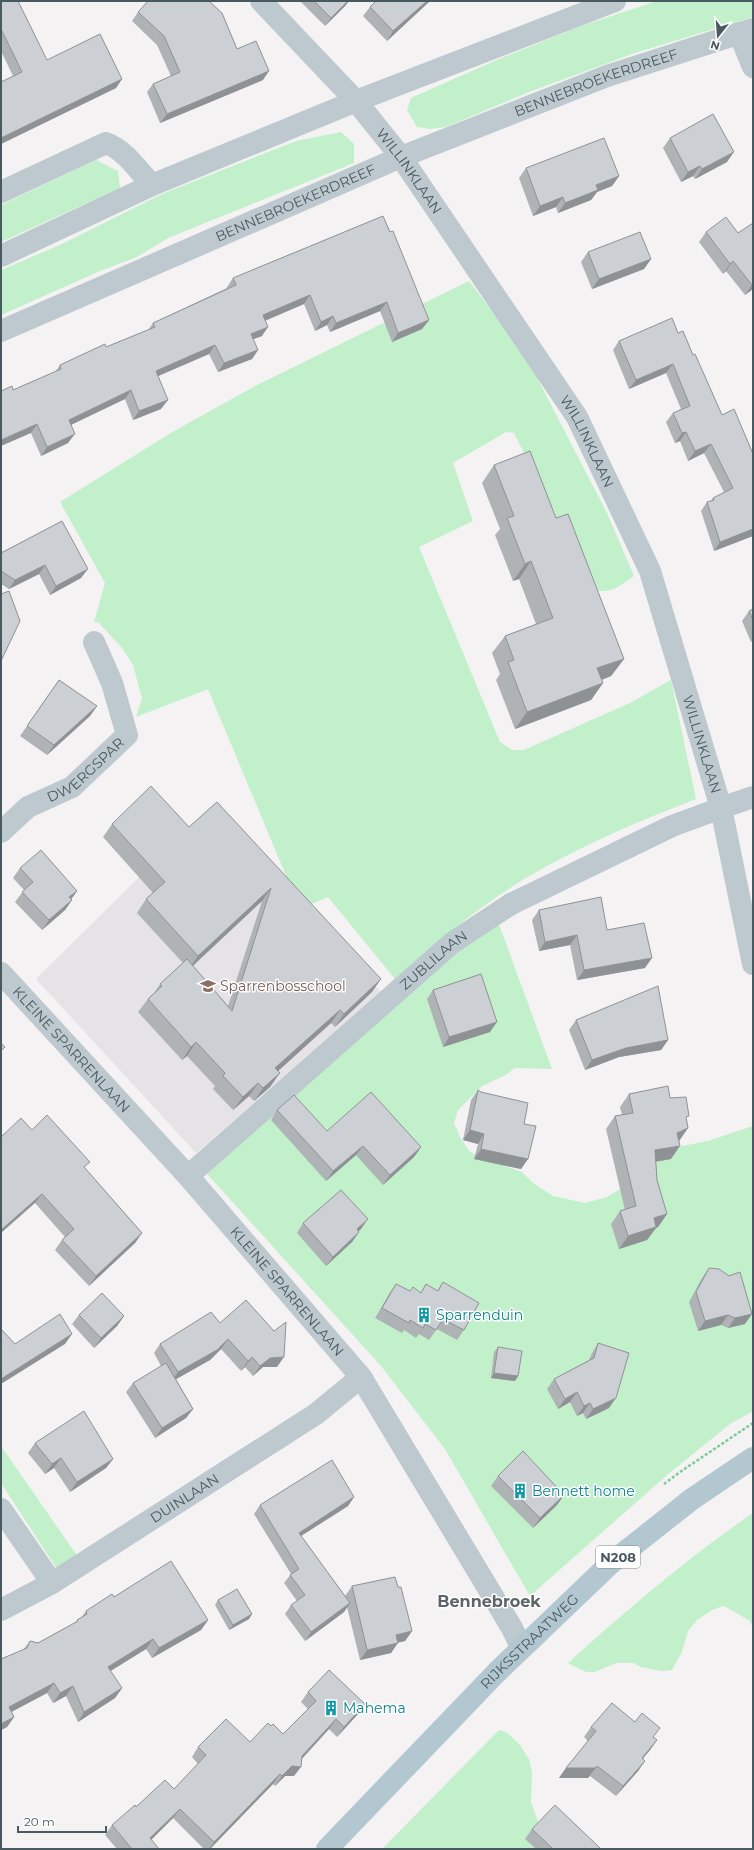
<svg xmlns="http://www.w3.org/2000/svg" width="754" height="1850" viewBox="0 0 754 1850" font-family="Montserrat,sans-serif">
	<rect width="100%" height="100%" fill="#f4f2f2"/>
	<!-- education -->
	<path fill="#e5e3e5" d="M 210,807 L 381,992 L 196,1153 L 36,979 Z"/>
	<!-- green -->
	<path fill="#c2f0cb" d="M 657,1 L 753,1 L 753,17 L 635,53 L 529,92 L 446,127 L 430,129 L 417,127 L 407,110 L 411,98 L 499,59 L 581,26 Z
		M 341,132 L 354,144 L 354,163 L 168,238 L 137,257 L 100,271 L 1,315 L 1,270 L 62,244 L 162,194 L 296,141 Z
		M 96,160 L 118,171 L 120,188 L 1,242 L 1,205 Z
		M 469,281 L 501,323 L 532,368 L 607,513 L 634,576 C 620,586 612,594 593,590 L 514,433 L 506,432 L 453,463 L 473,521 L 419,547 L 500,742 L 512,750 L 524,750 L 630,703 L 671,680 L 696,799 C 642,820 589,842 538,871 C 486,900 440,939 395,979 L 328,897 L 300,909 L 208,689 L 136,717 L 142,698 L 133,665 L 122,648 L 99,623 L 94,622 L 105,583 L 60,502 L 174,431 L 257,385 Z
		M 497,919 L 552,1069 L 515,1068 L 504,1076 L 482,1086 L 458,1110 L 454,1123 L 460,1137 L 470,1152 L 483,1158 L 522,1172 L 533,1183 L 553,1196 L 585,1203 L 607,1197 L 632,1182 L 664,1157 L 682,1146 L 708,1141 L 753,1126 L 753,1411 L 730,1424 L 667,1475 L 530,1596 L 445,1449 L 381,1366 L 207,1174 L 475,932 Z
		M 1,1446 L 78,1557 L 57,1569 L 1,1483 Z
		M 753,1513 L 753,1628 L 750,1621 L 724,1606 L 712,1610 L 697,1620 L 688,1631 L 682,1652 L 672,1670 L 661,1671 L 641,1667 L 633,1663 L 616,1663 L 595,1672 L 586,1672 L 568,1663 C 628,1609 686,1559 753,1513 Z
		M 499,1730 L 506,1732 L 520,1745 L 529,1759 L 532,1772 L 531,1802 L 540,1827 L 563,1849 L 382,1849 Z"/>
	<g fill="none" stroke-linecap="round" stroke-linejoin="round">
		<!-- path -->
		<path stroke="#7ace95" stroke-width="2.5" stroke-dasharray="3 2" stroke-linecap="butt" d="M 664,1484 L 680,1472 L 753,1423"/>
		<!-- pedestrian -->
		<path stroke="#bdc9ce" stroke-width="22" d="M 511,904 L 672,826 L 721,808"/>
		<!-- minor -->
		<g stroke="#bdc9ce" stroke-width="22">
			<path id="s1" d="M 261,1 L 356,101 L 401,157 L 577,417 L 650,571 L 721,808 L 753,964"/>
			<path d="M 739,33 L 753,67"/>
			<path d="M 1,192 L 106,143 C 125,150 138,170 152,185"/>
			<path d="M 1,256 L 152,185 L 356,101 L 615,1"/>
			<path id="s2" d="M 1,331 L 401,157 L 607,76 L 753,29"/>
			<path d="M 721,808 L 753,797"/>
			<path id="s3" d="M 1,832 L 28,807 L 72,787 L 127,735 L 112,683 L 94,642"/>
			<path id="s4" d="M 1,973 L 188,1176 L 361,1377 L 512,1628 L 521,1647"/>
			<path id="s5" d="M 188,1176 L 452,943 L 511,904"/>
			<path d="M 1,1509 L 52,1583"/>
			<path id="s6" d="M 1,1610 L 52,1583 L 316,1414 L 361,1377"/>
		</g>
		<!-- primary -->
		<path stroke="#b2c7d0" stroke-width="22" id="s7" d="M 327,1849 L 497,1672 L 611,1563 L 692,1499 L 753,1458"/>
	</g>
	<!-- wall -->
	<path fill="#afb3b6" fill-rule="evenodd" d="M 1,1 L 47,60 L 122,79 L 116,88 L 1,144 L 1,82 L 13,76 L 1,51 Z
		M 300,1 L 349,1 L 345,6 L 325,26 Z
		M 430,1 L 387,41 L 363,16 L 370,7 Z
		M 138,12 L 237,49 L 263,80 L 160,123 L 147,92 L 153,84 L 171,76 L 157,45 L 132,21 Z
		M 670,138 L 727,162 L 695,179 L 693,176 L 681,182 L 663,148 Z
		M 526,168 L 619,176 L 612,186 L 597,192 L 591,200 L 558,213 L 556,207 L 533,216 L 519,178 Z
		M 383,216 L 429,320 L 422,329 L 392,342 L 380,311 L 330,332 L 327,325 L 315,331 L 304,304 L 265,321 L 262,336 L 253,339 L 258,350 L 252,359 L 218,372 L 209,354 L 158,376 L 161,409 L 133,420 L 125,399 L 71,425 L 68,443 L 41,456 L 31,433 L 13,390 L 55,372 L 60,365 L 106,347 L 148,330 L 153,323 L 227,288 L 227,287 L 233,278 Z
		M 753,223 L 753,289 L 745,295 L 726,271 L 723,274 L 699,242 L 706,232 L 738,233 Z
		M 588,252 L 651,259 L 644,269 L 592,289 L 581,262 Z
		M 678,333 L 693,355 L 722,415 L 753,454 L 753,536 L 714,551 L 701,511 L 707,502 L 711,501 L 713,498 L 724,492 L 704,453 L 688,461 L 680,441 L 675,443 L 666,422 L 673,413 L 681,409 L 666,373 L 629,389 L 613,350 L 619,341 Z
		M 494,465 L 556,518 L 624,659 L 611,676 L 602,680 L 603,683 L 591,700 L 515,729 L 496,680 L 500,674 L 492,653 L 505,636 L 536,624 L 519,579 L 513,581 L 495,535 L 500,529 L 482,483 Z
		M 62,521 L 81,578 L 50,595 L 39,574 L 9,589 L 1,584 L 1,553 Z
		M 753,609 L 753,641 L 751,642 L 742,621 L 749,611 Z
		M 59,680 L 97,706 L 90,716 L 47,755 L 20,736 Z
		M 217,802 L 372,992 L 335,1027 L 331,1023 L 278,1071 L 270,1087 L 254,1101 L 249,1096 L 233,1110 L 213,1089 L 215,1086 L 187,1056 L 182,1060 L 138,1012 L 148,999 L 154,993 L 160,984 L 183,963 L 137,913 L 146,899 L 153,893 L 103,837 L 112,824 L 189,827 ZM 262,901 L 228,1006 L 193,966 Z
		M 20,868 L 77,891 L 71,899 L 72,900 L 65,910 L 42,930 L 15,902 L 24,890 L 13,878 Z
		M 539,910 L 607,930 L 645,968 L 577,980 L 570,945 L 539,951 L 532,920 Z
		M 433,990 L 490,1032 L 443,1047 L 427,999 Z
		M 576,1020 L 668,1040 L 661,1050 L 619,1057 L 585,1070 L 569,1030 Z
		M 478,1090 L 481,1092 L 524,1124 L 528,1159 L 521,1169 L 474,1159 L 478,1144 L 463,1140 L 471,1100 Z
		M 629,1094 L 670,1098 L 686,1120 L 688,1128 L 679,1141 L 671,1159 L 656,1162 L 657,1180 L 667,1214 L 658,1227 L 656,1228 L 647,1240 L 619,1249 L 611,1224 L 620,1211 L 625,1210 L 606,1129 L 615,1116 L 622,1115 L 620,1107 Z
		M 277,1110 L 327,1131 L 421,1147 L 414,1157 L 383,1185 L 356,1155 L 326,1181 L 271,1120 Z
		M 32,1130 L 85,1168 L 142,1233 L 135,1243 L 89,1286 L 55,1250 L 62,1240 L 65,1237 L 35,1203 Z
		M 303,1223 L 361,1229 L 358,1231 L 359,1232 L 352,1242 L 326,1266 L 297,1233 Z
		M 709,1268 L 745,1324 L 728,1328 L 721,1325 L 698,1331 L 689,1302 L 702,1278 Z
		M 443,1282 L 464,1330 L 457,1340 L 437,1329 L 429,1340 L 419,1334 L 416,1338 L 404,1330 L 402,1333 L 375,1318 L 389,1294 L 396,1284 L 410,1291 L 421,1292 L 426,1284 L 437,1291 Z
		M 79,1315 L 124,1316 L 117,1326 L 94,1348 L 72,1324 Z
		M 220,1323 L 277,1367 L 263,1367 L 253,1376 L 245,1367 L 241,1371 L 221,1349 L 210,1360 L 176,1379 L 193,1409 L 186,1418 L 155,1438 L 126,1392 L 133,1383 L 161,1366 L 154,1353 L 160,1344 Z
		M 598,1343 L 609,1408 L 586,1419 L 583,1413 L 577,1416 L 570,1402 L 558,1409 L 547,1389 L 554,1379 L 589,1360 L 592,1353 Z
		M 498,1347 L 518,1376 L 515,1381 L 491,1378 L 494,1352 Z
		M 35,1443 L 113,1459 L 106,1468 L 70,1492 L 54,1468 L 45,1474 L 28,1453 Z
		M 498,1476 L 564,1495 L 557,1505 L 533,1528 L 491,1486 Z
		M 354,1497 L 348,1506 L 301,1536 L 345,1596 L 352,1586 L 412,1631 L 405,1641 L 398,1642 L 391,1653 L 360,1660 L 347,1607 L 344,1612 L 305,1641 L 285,1614 L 291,1605 L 297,1601 L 284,1583 L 291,1574 L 254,1514 L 260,1505 Z
		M 114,1597 L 208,1620 L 201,1630 L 152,1658 L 146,1649 L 110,1671 L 122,1688 L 115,1698 L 78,1722 L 66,1696 L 53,1703 L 47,1693 L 11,1712 L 14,1717 L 7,1727 L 1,1730 L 1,1659 L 23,1650 L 30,1641 L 38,1643 L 76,1622 L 77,1620 L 81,1618 L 86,1611 Z
		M 218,1600 L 252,1614 L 249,1619 L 229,1630 L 215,1605 Z
		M 308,1692 L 358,1714 L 337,1737 L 329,1729 L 302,1759 L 294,1776 L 285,1776 L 275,1786 L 273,1784 L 210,1849 L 204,1849 L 173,1818 L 151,1840 L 159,1849 L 117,1849 L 105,1835 L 112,1825 L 136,1807 L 174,1789 L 198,1764 L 192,1757 L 198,1747 L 250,1742 L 271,1726 L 283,1734 L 308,1709 L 301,1702 Z
		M 591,1727 L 654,1738 L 657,1740 L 650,1750 L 643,1758 L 645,1761 L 638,1771 L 616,1796 L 590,1776 L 588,1778 L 559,1778 L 566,1768 L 588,1741 L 584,1737 Z
		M 532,1829 L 601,1849 L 536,1849 L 525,1839 Z"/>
	<!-- shaded-wall -->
	<path fill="#8f9294" d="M 348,1 L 349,1 L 345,6 L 325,26 L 331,18 Z
		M 427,1 L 430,1 L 387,41 L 393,31 Z
		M 269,71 L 263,80 L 160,123 L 167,114 Z
		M 122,79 L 116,88 L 1,144 L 1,138 Z
		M 734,152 L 727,162 L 695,179 L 702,169 Z
		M 700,166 L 693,176 L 681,182 L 688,172 Z
		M 619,176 L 612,186 L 597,192 L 591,200 L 558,213 L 565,203 L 596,185 Z
		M 563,197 L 556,207 L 533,216 L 540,206 Z
		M 651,259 L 644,269 L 592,289 L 599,279 Z
		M 733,261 L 726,271 L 723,274 L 730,264 Z
		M 753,284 L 753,289 L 745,295 L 752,285 Z
		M 310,295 L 304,304 L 257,324 L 263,315 Z
		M 387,302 L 380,311 L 330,332 L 336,323 Z
		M 333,316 L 327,325 L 315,331 L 321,322 Z
		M 429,320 L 422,329 L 392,342 L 398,333 Z
		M 268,327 L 262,336 L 244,343 L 251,334 Z
		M 215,345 L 209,354 L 149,380 L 156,371 Z
		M 258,350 L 252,359 L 218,372 L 224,363 Z
		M 673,364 L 666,373 L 629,389 L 636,380 Z
		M 131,390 L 125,399 L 62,429 L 69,420 Z
		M 168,400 L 161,409 L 133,420 L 139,411 Z
		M 37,424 L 31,433 L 1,446 L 1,440 Z
		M 686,432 L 680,441 L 675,443 L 682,433 Z
		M 75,434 L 68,443 L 41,456 L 47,447 Z
		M 711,444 L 704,453 L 688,461 L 695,451 Z
		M 753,529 L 753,536 L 714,551 L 720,542 Z
		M 531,561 L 519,579 L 513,581 L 525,564 Z
		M 45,565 L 39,574 L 9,589 L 15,580 Z
		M 88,569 L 81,578 L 50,595 L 56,586 Z
		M 624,659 L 611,676 L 585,686 L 597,668 Z
		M 603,683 L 591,700 L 515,729 L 527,712 Z
		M 97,706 L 90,716 L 47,755 L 54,745 Z
		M 271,888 L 262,901 L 188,970 L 198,956 Z
		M 77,891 L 70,901 L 69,897 Z
		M 72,900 L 65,910 L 42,930 L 49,920 Z
		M 577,935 L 570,945 L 539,951 L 545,942 Z
		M 652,958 L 645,968 L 577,980 L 584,970 Z
		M 381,979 L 372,992 L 335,1027 L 344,1014 Z
		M 340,1010 L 331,1023 L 266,1082 L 275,1068 Z
		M 497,1022 L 490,1032 L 443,1047 L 449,1037 Z
		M 668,1040 L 661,1050 L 619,1057 L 585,1070 L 592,1060 L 626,1048 Z
		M 196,1042 L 187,1056 L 182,1060 L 191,1047 Z
		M 280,1073 L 270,1087 L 254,1101 L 263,1088 Z
		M 258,1083 L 249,1096 L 233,1110 L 243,1097 Z
		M 688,1128 L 679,1141 L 677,1133 Z
		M 470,1130 L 484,1134 L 478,1144 L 463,1140 Z
		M 363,1146 L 356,1155 L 326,1181 L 333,1171 Z
		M 680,1146 L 671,1159 L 646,1163 L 655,1150 Z
		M 421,1147 L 414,1157 L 383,1185 L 390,1175 Z
		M 481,1149 L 528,1159 L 521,1169 L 474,1159 Z
		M 42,1194 L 35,1203 L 1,1233 L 1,1230 Z
		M 667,1214 L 658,1227 L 656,1228 L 647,1240 L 619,1249 L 628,1236 L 654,1218 Z
		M 368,1219 L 361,1229 L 350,1239 L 357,1229 Z
		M 359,1232 L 352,1242 L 326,1266 L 333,1257 Z
		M 142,1233 L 135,1243 L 89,1286 L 96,1276 Z
		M 752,1314 L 745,1324 L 728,1328 L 735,1318 Z
		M 728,1315 L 721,1325 L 698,1331 L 705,1321 Z
		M 124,1316 L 117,1326 L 94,1348 L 101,1338 Z
		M 72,1334 L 65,1344 L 1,1384 L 1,1379 Z
		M 228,1339 L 221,1349 L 210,1360 L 171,1382 L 178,1372 Z
		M 252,1357 L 245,1367 L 241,1371 L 248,1361 Z
		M 284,1357 L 277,1367 L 263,1367 L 253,1376 L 260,1366 L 270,1358 Z
		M 494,1373 L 518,1376 L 515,1381 L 491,1378 Z
		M 577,1392 L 570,1402 L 558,1409 L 565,1399 Z
		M 616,1398 L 609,1408 L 586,1419 L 593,1409 Z
		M 590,1403 L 583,1413 L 577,1416 L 584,1406 Z
		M 193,1409 L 186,1418 L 155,1438 L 162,1428 Z
		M 61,1458 L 54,1468 L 45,1474 L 52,1464 Z
		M 113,1459 L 106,1468 L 70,1492 L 77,1482 Z
		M 564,1495 L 557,1505 L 533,1528 L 540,1518 Z
		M 354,1497 L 348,1506 L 293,1541 L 299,1533 Z
		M 350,1603 L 344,1612 L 305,1641 L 311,1632 Z
		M 252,1614 L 249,1619 L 229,1630 L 233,1625 Z
		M 208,1620 L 201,1630 L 152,1658 L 159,1648 Z
		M 412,1631 L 405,1641 L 389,1645 L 396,1635 Z
		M 153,1639 L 146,1649 L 101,1677 L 108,1667 Z
		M 398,1643 L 391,1653 L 360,1660 L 367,1650 Z
		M 54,1683 L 47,1693 L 2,1717 L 9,1707 Z
		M 73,1686 L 66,1696 L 53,1703 L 60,1693 Z
		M 122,1688 L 115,1698 L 78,1722 L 84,1712 Z
		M 365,1704 L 358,1714 L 337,1737 L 344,1727 Z
		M 14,1717 L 7,1727 L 1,1730 L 1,1724 Z
		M 336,1719 L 329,1729 L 295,1766 L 302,1756 Z
		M 657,1740 L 650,1750 L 635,1768 L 642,1758 Z
		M 645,1761 L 638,1771 L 616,1796 L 623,1786 Z
		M 292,1766 L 301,1767 L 294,1776 L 285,1776 L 275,1786 L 282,1776 Z
		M 597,1766 L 588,1778 L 559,1778 L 566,1768 Z
		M 280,1774 L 273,1784 L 210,1849 L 209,1849 L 214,1842 Z
		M 180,1809 L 173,1818 L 143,1848 L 150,1838 Z"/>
	<!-- building -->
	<path fill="#ccd0d4" stroke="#8f9294" d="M 1,1 L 18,1 L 47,60 L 100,34 L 122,79 L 1,138 L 1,82 L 22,72 L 1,29 Z
		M 148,1 L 209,1 L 222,13 L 237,49 L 256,41 L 269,71 L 167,114 L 153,84 L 180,72 L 164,36 L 138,12 Z
		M 314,1 L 348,1 L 331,18 Z
		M 376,1 L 427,1 L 393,31 L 370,7 Z
		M 713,114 L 734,152 L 702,169 L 700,166 L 688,172 L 670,138 Z
		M 604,138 L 619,176 L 596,185 L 598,190 L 565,203 L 563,197 L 540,206 L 526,168 Z
		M 383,216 L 390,232 L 393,231 L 429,320 L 398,333 L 387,302 L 336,323 L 333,316 L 321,322 L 310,295 L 263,315 L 268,327 L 251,334 L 258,350 L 224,363 L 215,345 L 156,371 L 168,400 L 139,411 L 131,390 L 69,420 L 75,434 L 47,447 L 37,424 L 1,440 L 1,391 L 12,386 L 13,390 L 61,369 L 60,365 L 105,344 L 106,347 L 155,327 L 153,323 L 236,285 L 233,278 Z
		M 726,217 L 738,233 L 753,223 L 753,284 L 752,285 L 733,261 L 730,264 L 706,232 Z
		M 640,232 L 651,259 L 599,279 L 588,252 Z
		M 672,318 L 678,333 L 683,331 L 693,355 L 695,354 L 722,415 L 734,409 L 753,454 L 753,529 L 720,542 L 707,502 L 714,500 L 713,498 L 733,488 L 711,444 L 695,451 L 686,432 L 682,433 L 673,413 L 690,406 L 673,364 L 636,380 L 619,341 Z
		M 530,451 L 556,518 L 568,514 L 624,659 L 597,668 L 603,683 L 527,712 L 508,662 L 514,660 L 505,636 L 553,618 L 531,561 L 525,564 L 507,518 L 514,516 L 494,465 Z
		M 62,521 L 88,569 L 56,586 L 45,565 L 15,580 L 1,571 L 1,553 Z
		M 9,591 L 20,621 L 1,661 L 1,594 Z
		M 753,609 L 753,620 L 749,611 Z
		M 59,680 L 97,706 L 54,745 L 27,726 Z
		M 151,786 L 189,827 L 217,802 L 381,979 L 344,1014 L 340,1010 L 275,1068 L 280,1073 L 263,1088 L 258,1083 L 243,1097 L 223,1076 L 225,1073 L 196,1042 L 191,1047 L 148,999 L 162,986 L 160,984 L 187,959 L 232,1011 L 271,888 L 198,956 L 146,899 L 165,882 L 112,824 Z
		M 41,850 L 77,891 L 69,897 L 72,900 L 49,920 L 22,892 L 33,882 L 20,868 Z
		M 601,897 L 607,930 L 644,923 L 652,958 L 584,970 L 577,935 L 545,942 L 539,910 Z
		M 481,974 L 497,1022 L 449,1037 L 433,990 Z
		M 658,986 L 668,1040 L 626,1048 L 592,1060 L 576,1020 Z
		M 1,1043 L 5,1047 L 1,1051 Z
		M 668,1086 L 670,1098 L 686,1097 L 689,1116 L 686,1117 L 688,1128 L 677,1133 L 680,1146 L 655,1150 L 657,1180 L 667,1214 L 654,1218 L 656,1227 L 628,1236 L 620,1211 L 636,1206 L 615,1116 L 633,1113 L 629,1094 Z
		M 478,1090 L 481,1092 L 528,1103 L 524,1124 L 536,1126 L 528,1159 L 481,1149 L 484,1134 L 470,1130 Z
		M 371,1092 L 421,1147 L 390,1175 L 363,1146 L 333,1171 L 277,1110 L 294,1095 L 327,1131 Z
		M 47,1115 L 90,1162 L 84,1167 L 142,1233 L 96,1276 L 62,1240 L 74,1229 L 42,1194 L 1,1230 L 1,1137 L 21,1118 L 32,1130 Z
		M 341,1190 L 368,1219 L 357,1229 L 359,1232 L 333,1257 L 303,1223 Z
		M 709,1268 L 719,1269 L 729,1276 L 740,1272 L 752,1314 L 735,1318 L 728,1315 L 705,1321 L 696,1292 Z
		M 443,1282 L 479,1303 L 464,1330 L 443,1319 L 436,1330 L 425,1324 L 423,1328 L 410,1320 L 409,1323 L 382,1308 L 396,1284 L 410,1291 L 413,1287 L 421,1293 L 426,1284 L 438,1291 Z
		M 102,1293 L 124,1316 L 101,1338 L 79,1315 Z
		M 246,1300 L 274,1331 L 286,1322 L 284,1357 L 270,1358 L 260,1366 L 252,1357 L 248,1361 L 228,1339 L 217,1350 L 178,1372 L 160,1344 L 211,1312 L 220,1323 Z
		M 60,1314 L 72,1334 L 1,1379 L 1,1329 L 15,1344 Z
		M 598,1343 L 629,1353 L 616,1398 L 593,1409 L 590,1403 L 584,1406 L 577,1392 L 565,1399 L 554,1379 L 594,1358 Z
		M 498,1347 L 522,1351 L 518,1376 L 494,1373 Z
		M 166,1363 L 193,1409 L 162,1428 L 133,1383 Z
		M 84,1411 L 113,1459 L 77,1482 L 61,1458 L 52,1464 L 35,1443 Z
		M 523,1451 L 564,1495 L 540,1518 L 498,1476 Z
		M 332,1460 L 354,1497 L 299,1533 L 350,1603 L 311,1632 L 291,1605 L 305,1595 L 290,1575 L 299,1569 L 260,1505 Z
		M 171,1561 L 208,1620 L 159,1648 L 153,1639 L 108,1667 L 122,1688 L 84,1712 L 73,1686 L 60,1693 L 54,1683 L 9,1707 L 14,1717 L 1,1724 L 1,1659 L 27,1648 L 30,1641 L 38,1643 L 78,1621 L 77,1620 L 87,1614 L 86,1611 L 112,1594 L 114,1597 Z
		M 395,1577 L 398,1587 L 401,1587 L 412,1631 L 396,1635 L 398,1643 L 367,1650 L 352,1586 Z
		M 237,1589 L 252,1614 L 233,1625 L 218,1600 Z
		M 329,1670 L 365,1704 L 344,1727 L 336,1719 L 302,1756 L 301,1767 L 292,1766 L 282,1776 L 280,1774 L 214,1842 L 180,1809 L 150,1838 L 159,1849 L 132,1849 L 112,1825 L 135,1805 L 136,1807 L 165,1780 L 174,1789 L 206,1755 L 198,1747 L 226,1719 L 250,1742 L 268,1723 L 271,1726 L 273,1724 L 283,1734 L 316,1701 L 308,1692 Z
		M 612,1703 L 635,1722 L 642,1713 L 660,1728 L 653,1737 L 657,1740 L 642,1758 L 645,1761 L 623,1786 L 597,1766 L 595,1768 L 566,1768 L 596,1731 L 591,1727 Z
		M 555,1805 L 601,1849 L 553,1849 L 532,1829 Z"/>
	<!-- icons -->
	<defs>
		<g id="school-bare" transform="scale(1.2)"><path d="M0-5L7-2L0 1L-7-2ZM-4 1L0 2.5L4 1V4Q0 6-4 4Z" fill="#8d6e63" stroke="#fff" stroke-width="2.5" paint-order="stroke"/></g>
		<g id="building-bare" transform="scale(1.2)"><path d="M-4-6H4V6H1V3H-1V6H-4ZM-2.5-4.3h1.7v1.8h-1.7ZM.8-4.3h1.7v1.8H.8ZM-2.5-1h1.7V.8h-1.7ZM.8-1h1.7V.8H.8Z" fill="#0f9aa8" stroke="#fff" stroke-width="2.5" paint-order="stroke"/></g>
	</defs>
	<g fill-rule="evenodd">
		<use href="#school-bare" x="208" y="986"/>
		<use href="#building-bare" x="424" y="1315"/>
		<use href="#building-bare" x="520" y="1491"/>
		<use href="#building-bare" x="331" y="1708"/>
	</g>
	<g text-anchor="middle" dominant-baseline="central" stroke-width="3" stroke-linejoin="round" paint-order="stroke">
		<!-- shield labels -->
		<rect fill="#fff" stroke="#808b90" stroke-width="1" x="596" y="1546" width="44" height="22" rx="3"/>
		<g font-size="13" font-weight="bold" fill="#495960">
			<text x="618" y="1557">N208</text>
		</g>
		<!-- street labels -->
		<g font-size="14" fill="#495960" stroke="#fff">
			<text stroke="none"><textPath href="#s2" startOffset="645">BENNEBROEKERDREEF</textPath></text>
			<text stroke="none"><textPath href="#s1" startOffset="226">WILLINKLAAN</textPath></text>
			<text stroke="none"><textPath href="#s2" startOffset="321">BENNEBROEKERDREEF</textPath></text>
			<text stroke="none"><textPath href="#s1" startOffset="550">WILLINKLAAN</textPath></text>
			<text stroke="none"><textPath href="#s1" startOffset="875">WILLINKLAAN</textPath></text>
			<text stroke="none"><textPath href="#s3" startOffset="106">DWERGSPAR</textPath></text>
			<text stroke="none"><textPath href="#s5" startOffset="327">ZUBLILAAN</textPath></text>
			<text stroke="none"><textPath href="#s4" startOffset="104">KLEINE SPARRENLAAN</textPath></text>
			<text stroke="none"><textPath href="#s4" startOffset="428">KLEINE SPARRENLAAN</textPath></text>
			<text stroke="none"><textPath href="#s6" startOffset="215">DUINLAAN</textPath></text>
			<text stroke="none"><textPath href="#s7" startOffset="290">RIJKSSTRAATWEG</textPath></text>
		</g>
		<!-- education labels -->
		<g font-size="14" fill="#785e54" stroke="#fff" text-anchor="start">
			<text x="220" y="986">Sparrenbosschool</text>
		</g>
		<!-- culture labels -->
		<g font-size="14" fill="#0d838f" stroke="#fff" text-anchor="start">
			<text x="436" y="1315">Sparrenduin</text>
			<text x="532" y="1491">Bennett home</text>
			<text x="343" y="1708">Mahema</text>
		</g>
		<!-- quarter labels -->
		<g font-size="16" font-weight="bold" fill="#5e6467" stroke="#fff">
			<text x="489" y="1601">Bennebroek</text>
		</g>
	</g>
	<!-- border -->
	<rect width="754" height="1850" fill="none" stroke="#495960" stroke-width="4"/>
	<!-- north arrow -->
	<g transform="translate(718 36) rotate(197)" stroke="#ffffff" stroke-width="3" paint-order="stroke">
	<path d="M0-3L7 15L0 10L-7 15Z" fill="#495960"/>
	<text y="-6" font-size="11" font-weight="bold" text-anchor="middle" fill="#495960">N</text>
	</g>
	<!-- scale -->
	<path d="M18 1826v6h88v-6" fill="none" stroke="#495960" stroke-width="2"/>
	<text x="24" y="1826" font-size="12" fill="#495960" stroke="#ffffff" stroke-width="3" paint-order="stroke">20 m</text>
</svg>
